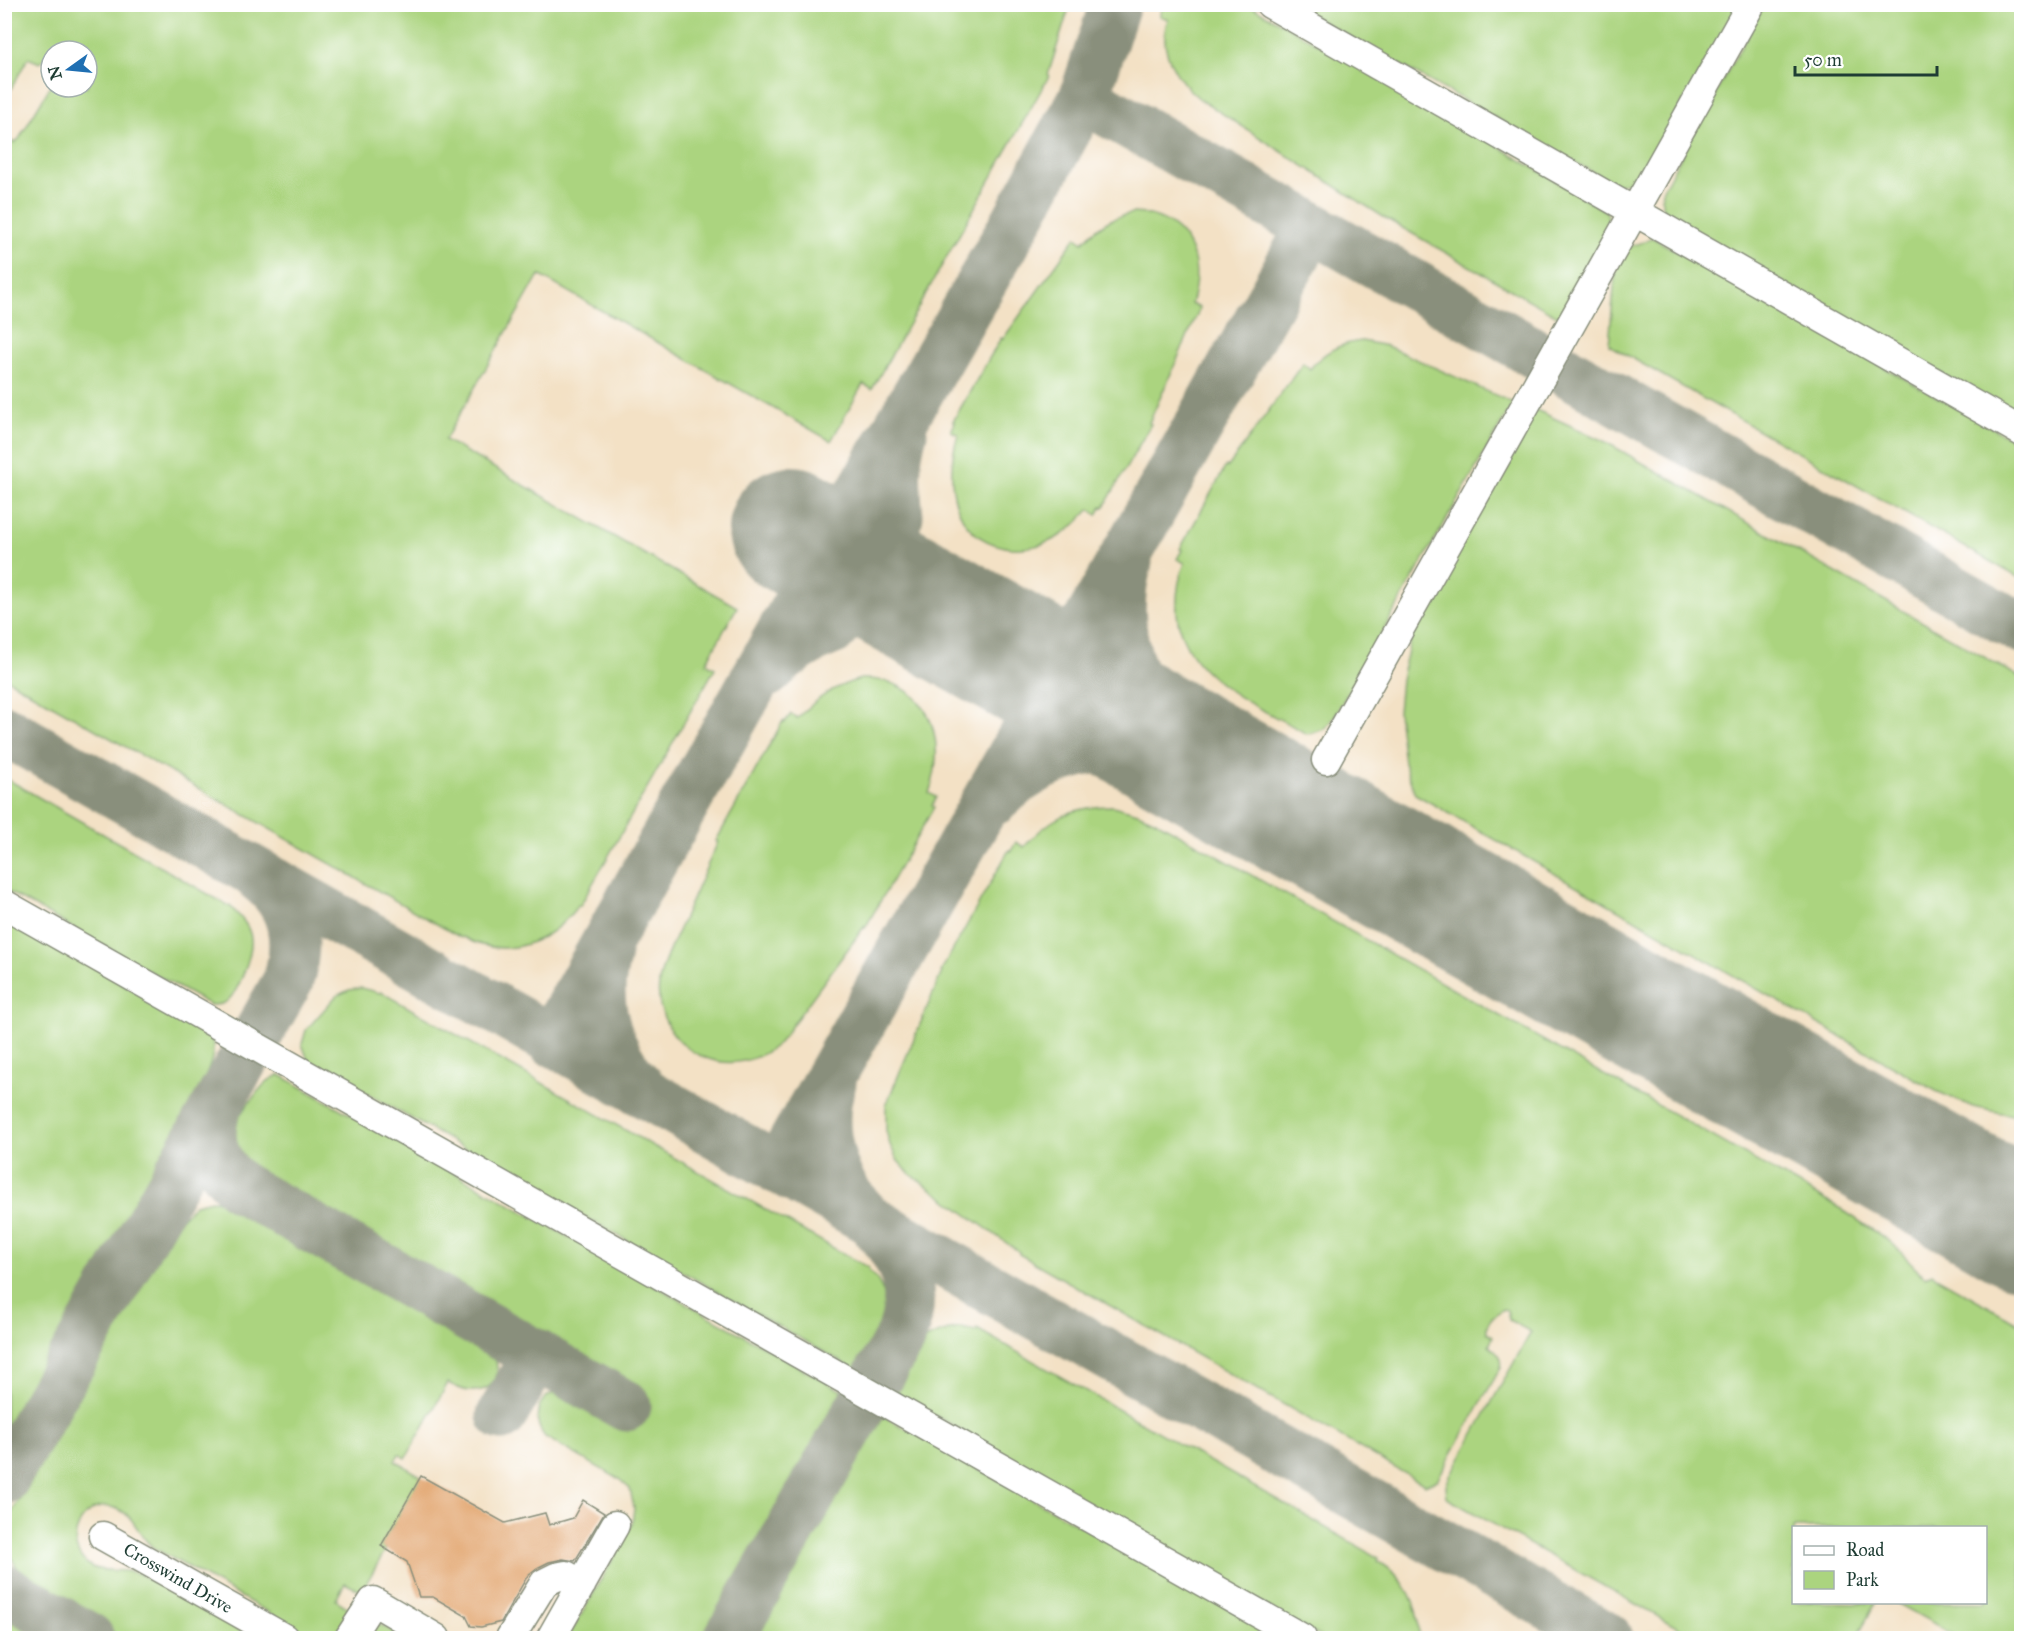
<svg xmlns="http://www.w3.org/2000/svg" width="2026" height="1643" viewBox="0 0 2026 1643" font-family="'IM FELL Great Primer',serif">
	<rect width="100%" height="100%" fill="#fff"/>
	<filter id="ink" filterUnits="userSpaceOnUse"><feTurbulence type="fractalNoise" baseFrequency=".0167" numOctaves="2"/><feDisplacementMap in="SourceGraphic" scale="12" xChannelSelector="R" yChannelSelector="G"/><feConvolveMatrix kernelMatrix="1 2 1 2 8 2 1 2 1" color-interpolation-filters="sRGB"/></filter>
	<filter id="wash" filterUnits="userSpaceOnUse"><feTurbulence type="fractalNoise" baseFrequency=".008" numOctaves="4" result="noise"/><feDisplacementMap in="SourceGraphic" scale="24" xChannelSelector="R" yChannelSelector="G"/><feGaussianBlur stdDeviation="1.35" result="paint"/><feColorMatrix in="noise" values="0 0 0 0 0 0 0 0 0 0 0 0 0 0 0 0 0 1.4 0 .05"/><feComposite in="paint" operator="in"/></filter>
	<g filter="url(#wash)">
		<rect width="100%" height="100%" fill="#f3e1c5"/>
		<!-- green -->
		<path fill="#abd47f" stroke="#65885a" stroke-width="1.5" d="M 5,4 L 1070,5 L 1048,75 L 1049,76 L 872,389 L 863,384 L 831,441 L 539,275 L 445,440 L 737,607 L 706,663 L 715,668 L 580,906 L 578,905 C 551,943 505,961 463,937 L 461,938 L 5,678 L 5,137 L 14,143 L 19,139 L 51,85 L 51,87 L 87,87 L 87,51 L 51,51 L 40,63 L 28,58 L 5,100 Z
			M 1161,5 L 1249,5 L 1493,143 L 1607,212 L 1609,224 L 1608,235 L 1564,312 L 1557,316 L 1385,218 L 1201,100 C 1177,81 1157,50 1168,19 L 1160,16 Z
			M 1293,5 L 1739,5 L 1641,175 L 1627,182 L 1616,185 Z
			M 1764,5 L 2021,5 L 2021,419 L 1674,220 L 1662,207 L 1662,191 Z
			M 1133,213 C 1185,215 1206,257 1191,304 L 1200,308 L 1149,423 L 1151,424 L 1104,507 L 1102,506 L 1097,515 L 1090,509 C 1082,518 1073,527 1063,534 C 1046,545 1025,551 1005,547 C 950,536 945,479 958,434 L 951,431 L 955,423 L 953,421 L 1001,338 L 1003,339 L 1076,237 L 1083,242 C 1098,226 1111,217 1133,213 Z
			M 1653,238 L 2021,444 L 2021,579 L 1609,345 L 1615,276 L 1626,248 Z
			M 1362,341 L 1387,346 L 1513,403 L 1334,717 L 1324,729 L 1307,734 C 1258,706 1182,678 1177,613 C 1176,595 1178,579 1185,563 L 1177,559 L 1182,550 L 1180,549 L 1226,466 L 1228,467 L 1303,363 L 1310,369 C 1323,352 1341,343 1362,341 Z
			M 1534,409 L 1604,441 L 2021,678 L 2021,1125 L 2015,1124 L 2017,1116 L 1973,1107 L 1936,1091 L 1415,794 L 1404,763 L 1398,712 L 1401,679 L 1413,630 Z
			M 861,679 C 928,677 949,738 929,793 L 936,797 L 932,806 L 934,807 L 865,928 L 864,927 L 779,1043 C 758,1060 733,1068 706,1058 C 673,1046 651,1009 661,973 C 666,955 676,936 684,918 C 695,893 706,868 718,842 L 716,841 L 783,721 L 785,722 L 791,714 L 798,718 C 817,698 834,686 861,679 Z
			M 5,778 L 231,907 C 239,916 249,924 251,938 C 253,953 238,996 224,1003 C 220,1005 214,1005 210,1005 L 5,890 Z
			M 1113,806 L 1138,813 L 1156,821 L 1841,1209 L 1891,1242 L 1925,1277 L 1932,1273 L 1936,1277 L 2021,1325 L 2021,1638 L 1955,1638 L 1956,1636 L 1897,1603 L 1986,1602 L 1986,1528 L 1794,1528 L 1794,1602 L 1876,1603 L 1859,1632 L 1853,1638 L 1696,1638 L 1447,1498 L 1446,1486 L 1449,1478 L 1531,1332 L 1509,1320 L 1507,1310 L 1503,1309 C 1495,1314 1485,1322 1487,1332 L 1493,1336 L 1489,1345 C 1496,1350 1504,1357 1501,1367 L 1437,1480 L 1425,1485 L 1019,1254 L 1019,1252 L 909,1173 L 898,1161 L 890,1145 L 886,1131 L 886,1105 L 942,972 L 941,971 L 1009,850 L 1011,851 L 1016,842 L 1024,847 C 1049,818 1073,806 1113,806 Z
			M 5,914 L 211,1036 C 218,1053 207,1072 201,1088 L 202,1089 L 5,1438 Z
			M 361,988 L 380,993 L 381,992 L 869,1268 L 868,1270 C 875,1275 879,1282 882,1289 C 896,1321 878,1347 863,1374 L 308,1060 L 302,1044 L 306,1030 L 336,996 L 349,990 Z
			M 280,1075 L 851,1396 L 713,1638 L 568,1638 L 626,1536 L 632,1524 L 634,1508 L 630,1489 L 619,1479 L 545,1437 C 528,1416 541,1385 571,1394 L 572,1391 L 626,1421 L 641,1395 L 291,1196 L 291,1194 C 255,1172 208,1150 249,1103 C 258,1092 265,1079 280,1075 Z
			M 211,1200 L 231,1202 L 274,1224 L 276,1223 L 486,1342 C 503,1362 502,1392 471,1391 C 462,1391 455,1386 448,1383 L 406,1458 L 399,1454 L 395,1461 L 421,1476 L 381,1546 L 386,1549 L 363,1589 L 358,1590 L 345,1583 L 336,1600 L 347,1607 L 350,1611 L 334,1638 L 314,1638 L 154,1548 C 139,1538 136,1518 120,1510 C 83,1492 57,1547 92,1567 C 104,1573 123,1568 138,1573 L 254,1638 L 122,1638 L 60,1604 L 60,1602 C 30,1582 0,1566 9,1522 L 7,1521 L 178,1219 L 180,1220 L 195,1204 Z
			M 960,1328 L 976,1331 L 977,1329 L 1379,1558 L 1378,1561 C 1406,1577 1421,1607 1418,1638 L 1322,1638 L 889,1389 C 909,1353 916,1335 960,1328 Z
			M 876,1412 L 1281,1638 L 747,1638 Z
			M 4,1612 L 44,1632 L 45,1630 L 60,1638 L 5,1638 Z
			M 376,1624 L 381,1625 L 406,1638 L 362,1638 L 373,1625 Z"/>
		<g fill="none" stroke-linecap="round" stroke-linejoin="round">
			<!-- taxiway -->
			<path stroke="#898f7c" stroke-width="51" d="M 1084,98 L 2022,629
				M 898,516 C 895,488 893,461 902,433
				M 1127,562 C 1105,641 1140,718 1207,760
				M 767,672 C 786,653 808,639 834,629
				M 4,730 L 1608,1638
				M 994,800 C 1040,754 1107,735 1170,754 C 1196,762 1220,778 1243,791 C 1280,812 1317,833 1354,854
				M 606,953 C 603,965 600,978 600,990 C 600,1026 616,1065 643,1090
				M 551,1041 L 828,550 L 1016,222 L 1084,98 L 1115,4
				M 215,1110 C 205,1143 215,1165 240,1187 L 626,1406
				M 778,1169 L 1311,228
				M 502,1415 L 537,1355
				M 4,1479 L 288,981 C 300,940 295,904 259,877
				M 4,1589 L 89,1638
				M 729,1638 L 900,1338 C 916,1300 910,1267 883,1235 C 871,1220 855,1207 844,1190 C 826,1159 819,1117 831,1083"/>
			<!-- runway -->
			<path stroke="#898f7c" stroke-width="128" d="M 792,530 L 2022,1225"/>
		</g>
		<g id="blocks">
			<!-- building -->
			<path fill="#e1a36a" d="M 421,1476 L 505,1523 L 545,1513 L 549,1525 L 573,1518 L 583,1500 L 604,1513 L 575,1561 L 563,1559 L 549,1562 L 537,1568 L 528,1575 L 501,1622 L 481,1627 L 471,1626 L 466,1616 L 433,1597 L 419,1597 L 407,1562 L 381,1546 Z"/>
		</g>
	</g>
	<g filter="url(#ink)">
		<use href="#blocks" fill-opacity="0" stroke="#898f7c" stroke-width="1.5"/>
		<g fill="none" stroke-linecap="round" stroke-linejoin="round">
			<!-- minor casing -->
			<g stroke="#898f7c" stroke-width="31">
				<path id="minor" d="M 1270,4 L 2022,432
					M 1326,760 L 1751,4
					M 4,904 L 1302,1638
					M 103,1536 L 284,1638
					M 349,1638 L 373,1601 L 436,1638
					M 510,1638 L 544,1583 L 556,1577 L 566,1575 L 582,1584
					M 551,1638 L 615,1525"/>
			</g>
			<!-- minor -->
			<use href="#minor" stroke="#fff" stroke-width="28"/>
		</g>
	</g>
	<g text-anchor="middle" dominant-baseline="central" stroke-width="4.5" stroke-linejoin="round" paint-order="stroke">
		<!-- street labels -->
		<g font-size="18" fill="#1f3d34" stroke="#fff">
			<text transform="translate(178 1578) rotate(30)">Crosswind Drive</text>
		</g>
	</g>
	<!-- margin -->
	<rect width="2026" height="1643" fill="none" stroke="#fff" stroke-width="24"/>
	<!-- legend -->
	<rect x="1792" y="1526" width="195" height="78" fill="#ffffff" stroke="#a5b1ae" stroke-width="1.5"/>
	<rect x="1804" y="1546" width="30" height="9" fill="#ffffff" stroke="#a5b1ae" stroke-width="1.5"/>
	<text x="1846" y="1556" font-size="18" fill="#1f3d34">Road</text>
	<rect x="1804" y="1571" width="30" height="18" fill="#abd47f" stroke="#a5b1ae" stroke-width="1.5"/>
	<text x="1846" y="1586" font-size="18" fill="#1f3d34">Park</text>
	<!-- north arrow -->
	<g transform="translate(69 69) rotate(255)"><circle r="28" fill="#ffffff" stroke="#a5b1ae" stroke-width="1.5"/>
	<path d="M0-4.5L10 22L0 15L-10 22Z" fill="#1f6fb2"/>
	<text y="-9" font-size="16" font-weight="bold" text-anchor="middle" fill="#1f3d34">N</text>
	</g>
	<!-- scale -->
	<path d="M1795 66v9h142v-9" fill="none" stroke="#1f3d34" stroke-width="3"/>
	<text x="1804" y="66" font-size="18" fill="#1f3d34" stroke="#ffffff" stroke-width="4.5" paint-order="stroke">50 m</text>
</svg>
